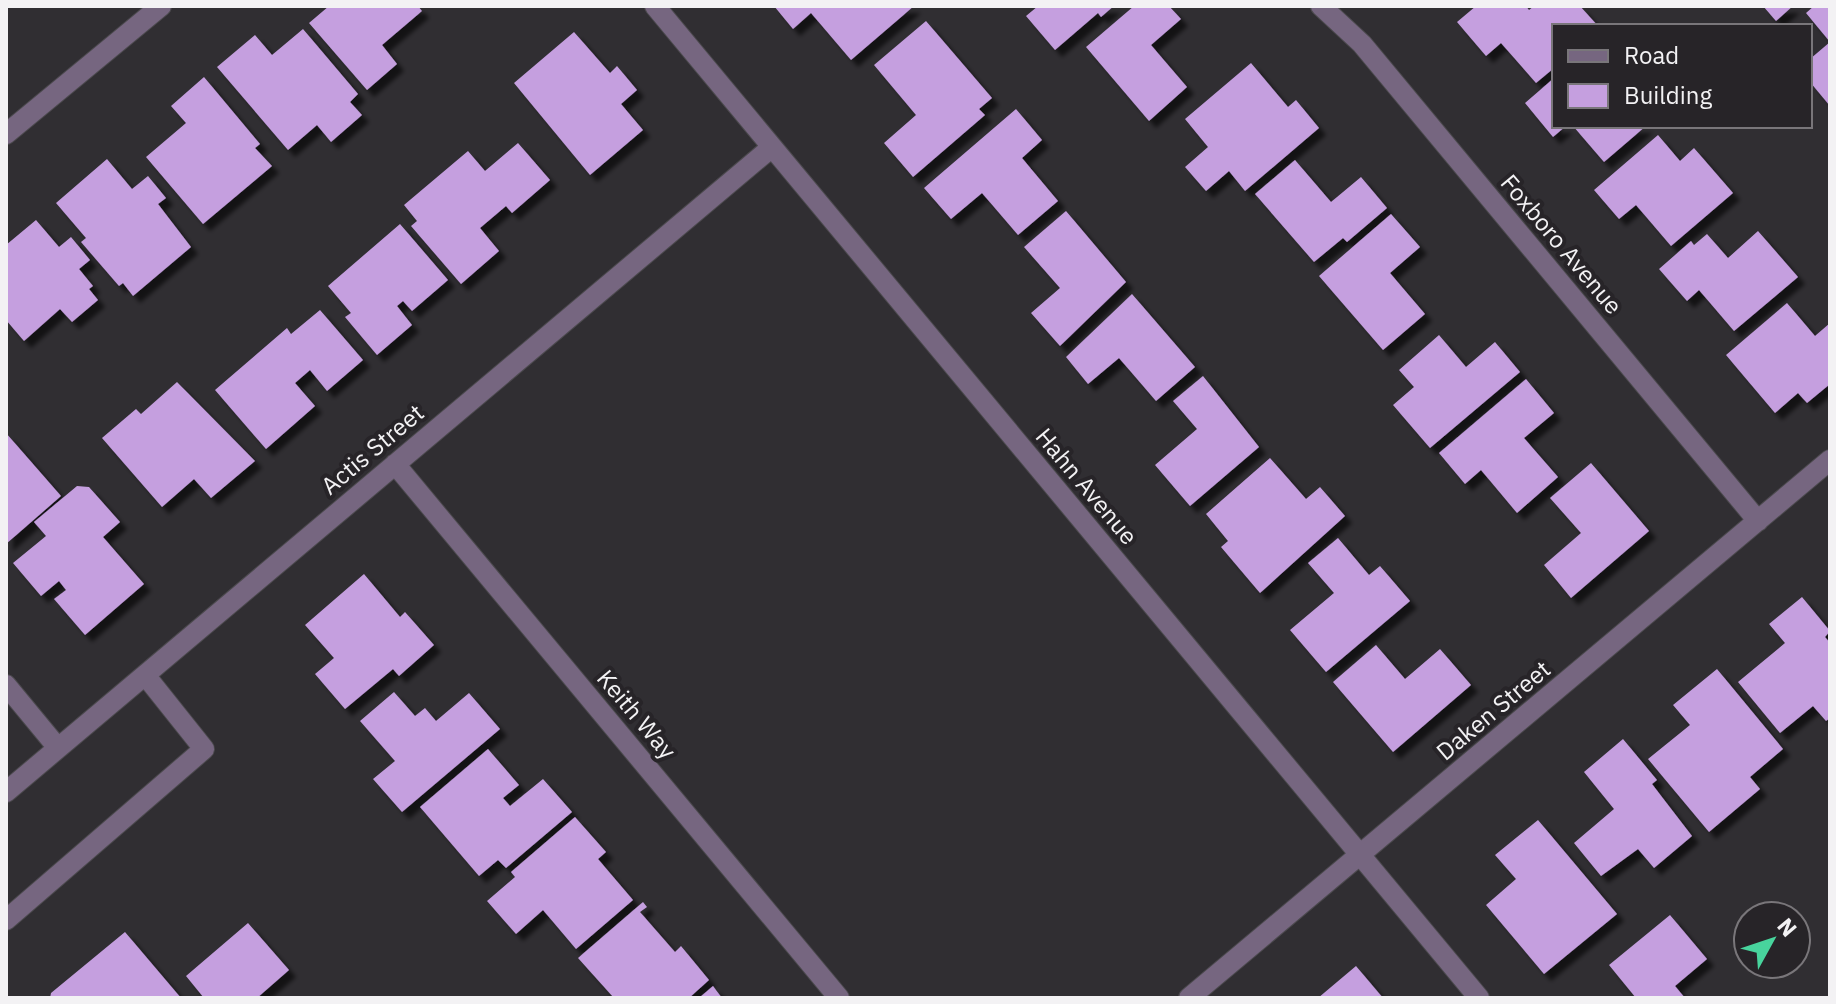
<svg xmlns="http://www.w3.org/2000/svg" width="1836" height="1004" viewBox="0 0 1836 1004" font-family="'IBM Plex Sans',sans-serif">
	<defs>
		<filter id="shadow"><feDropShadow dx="7" dy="7" stdDeviation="2" flood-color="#0009"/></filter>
	</defs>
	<rect width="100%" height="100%" fill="#302e32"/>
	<!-- building -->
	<path fill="#c59fdf" filter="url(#shadow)" d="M 329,6 L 418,6 L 422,11 L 382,45 L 397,64 L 367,90 L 309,23 Z
		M 774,6 L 914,6 L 851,60 L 811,13 L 793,29 Z
		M 1038,6 L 1114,6 L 1101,17 L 1098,13 L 1055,50 L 1026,16 Z
		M 1134,6 L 1169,6 L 1181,19 L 1151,45 L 1187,87 L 1149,121 L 1086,47 Z
		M 1476,6 L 1526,6 L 1529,10 L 1534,6 L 1580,6 L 1598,26 L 1554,26 L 1554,68 L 1536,83 L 1501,43 L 1486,56 L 1457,22 Z
		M 1763,6 L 1793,6 L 1776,21 Z
		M 1814,6 L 1830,6 L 1830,42 L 1806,13 Z
		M 926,21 L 992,98 L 979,109 L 985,115 L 913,177 L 884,143 L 916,115 L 874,65 Z
		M 303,29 L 358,94 L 350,102 L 362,115 L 331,142 L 317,125 L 288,150 L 217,67 L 255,35 L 272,55 Z
		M 574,32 L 610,73 L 617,66 L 637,90 L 621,104 L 643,130 L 590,175 L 514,83 Z
		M 1830,42 L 1830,106 L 1810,82 L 1810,59 Z
		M 1251,63 L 1288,107 L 1296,100 L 1319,128 L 1245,191 L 1229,171 L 1206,191 L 1185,167 L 1208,147 L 1185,119 Z
		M 204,77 L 260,144 L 255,148 L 272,166 L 203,224 L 146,157 L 186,123 L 171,106 Z
		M 1554,78 L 1554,126 L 1566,126 L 1553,137 L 1525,103 Z
		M 1016,109 L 1042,140 L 1022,158 L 1058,201 L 1018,235 L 982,193 L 951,219 L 924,188 Z
		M 1573,126 L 1646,126 L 1604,162 Z
		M 1658,135 L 1680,161 L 1694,148 L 1733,193 L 1671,246 L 1636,205 L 1619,219 L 1594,190 Z
		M 518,143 L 550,180 L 512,213 L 506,206 L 480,228 L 499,251 L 461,284 L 411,226 L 417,221 L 404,205 L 468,151 L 485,171 Z
		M 107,159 L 132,189 L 148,176 L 166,198 L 158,204 L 191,247 L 133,296 L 123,283 L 119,286 L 81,242 L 86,238 L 56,203 Z
		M 1295,160 L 1331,202 L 1361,177 L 1387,208 L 1347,242 L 1343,238 L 1314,262 L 1255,194 Z
		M 1066,211 L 1126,282 L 1060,346 L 1031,313 L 1060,288 L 1024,247 Z
		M 1391,214 L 1420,247 L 1390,273 L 1425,314 L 1383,350 L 1319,276 Z
		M 36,220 L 59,247 L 71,237 L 90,260 L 79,269 L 93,286 L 89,289 L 98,300 L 72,322 L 60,309 L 24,341 L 6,320 L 6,245 Z
		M 400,224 L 448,280 L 412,311 L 403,301 L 397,306 L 412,325 L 377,355 L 345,317 L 351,313 L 328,286 Z
		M 1758,231 L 1798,277 L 1734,331 L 1699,290 L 1687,301 L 1659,269 L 1691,241 L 1694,245 L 1707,234 L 1728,258 Z
		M 1132,294 L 1195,367 L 1156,401 L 1119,358 L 1088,384 L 1066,357 Z
		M 1787,303 L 1815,336 L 1830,323 L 1830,384 L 1807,403 L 1798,393 L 1775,413 L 1726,355 Z
		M 320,310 L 363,360 L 327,391 L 310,370 L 295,383 L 315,406 L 266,449 L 215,390 L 287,328 L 291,334 Z
		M 1439,335 L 1466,367 L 1495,342 L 1520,372 L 1430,448 L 1393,405 L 1414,387 L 1399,370 Z
		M 1203,376 L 1259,447 L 1190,506 L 1155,465 L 1197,429 L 1173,401 Z
		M 1526,379 L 1554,413 L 1524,438 L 1558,477 L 1517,513 L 1481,470 L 1465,484 L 1439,453 Z
		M 177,382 L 255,461 L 211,498 L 194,479 L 162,507 L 102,438 L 136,409 L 141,414 Z
		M 6,433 L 61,496 L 6,544 Z
		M 1270,458 L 1306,499 L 1320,487 L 1345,516 L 1260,593 L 1221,547 L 1228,541 L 1206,514 Z
		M 1591,463 L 1649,531 L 1571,598 L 1544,565 L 1581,533 L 1550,498 Z
		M 77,486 L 89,487 L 120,522 L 103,537 L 144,584 L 85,635 L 54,599 L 66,590 L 59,581 L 41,596 L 13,563 L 46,536 L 34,522 Z
		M 1338,538 L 1369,575 L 1380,566 L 1410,601 L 1326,672 L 1290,630 L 1334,593 L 1308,563 Z
		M 364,574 L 400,617 L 405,612 L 434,645 L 399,676 L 393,669 L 345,709 L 315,674 L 334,658 L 305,625 Z
		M 1802,597 L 1830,631 L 1825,637 L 1830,643 L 1830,718 L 1826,721 L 1813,706 L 1780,733 L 1738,682 L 1785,643 L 1769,624 Z
		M 1376,645 L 1405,679 L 1440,649 L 1471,685 L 1393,752 L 1333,682 Z
		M 1717,669 L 1783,749 L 1750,777 L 1760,789 L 1709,832 L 1648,759 L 1690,725 L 1673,705 Z
		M 394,692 L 415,716 L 425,708 L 436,721 L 469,693 L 500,729 L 402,812 L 373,779 L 395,761 L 360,721 Z
		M 1623,739 L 1657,780 L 1652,784 L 1692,836 L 1654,868 L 1638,849 L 1601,876 L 1574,843 L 1614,809 L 1584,772 Z
		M 488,749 L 519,785 L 503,798 L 510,806 L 543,779 L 572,812 L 506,868 L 498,860 L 479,876 L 420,807 Z
		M 575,817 L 606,852 L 598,859 L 633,900 L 576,949 L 543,910 L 516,934 L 487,901 L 515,877 L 511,872 Z
		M 1538,820 L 1617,914 L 1544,974 L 1486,905 L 1516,879 L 1495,855 Z
		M 643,902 L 647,907 L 640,912 L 675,952 L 681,946 L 709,980 L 689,998 L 614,998 L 578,958 Z
		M 1670,915 L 1707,959 L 1675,986 L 1685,998 L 1636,998 L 1609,965 Z
		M 248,923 L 289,970 L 257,998 L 204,998 L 186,976 Z
		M 125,932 L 181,998 L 50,998 L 51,993 Z
		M 1356,966 L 1383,998 L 1318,998 Z
		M 713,986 L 722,998 L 699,998 Z"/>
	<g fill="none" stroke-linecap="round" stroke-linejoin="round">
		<!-- minor casing -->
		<g stroke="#4b494d" stroke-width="22">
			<path id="minor" d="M 655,6 L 1479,998
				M 1321,6 L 1362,44 L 1758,521
				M 6,134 L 161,6
				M 395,464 L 839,998
				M 6,685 L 58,748
				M 6,792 L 772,147
				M 6,920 L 204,749 L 145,675
				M 1189,998 L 1830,460"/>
		</g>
		<!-- minor -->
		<use href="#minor" stroke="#766680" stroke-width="20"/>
	</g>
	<g text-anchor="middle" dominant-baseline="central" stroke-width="8" stroke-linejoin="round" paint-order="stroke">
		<!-- street labels -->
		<g font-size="24" fill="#f3f2f4" stroke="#272428">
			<text transform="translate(1562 244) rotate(50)">Foxboro Avenue</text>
			<text transform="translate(372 449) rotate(-40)">Actis Street</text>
			<text transform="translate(1087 486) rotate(50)">Hahn Avenue</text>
			<text transform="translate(1493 710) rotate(-40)">Daken Street</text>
			<text transform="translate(637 714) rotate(50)">Keith Way</text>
		</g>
	</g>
	<!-- border -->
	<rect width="1836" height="1004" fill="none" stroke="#f3f2f4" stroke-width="16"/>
	<!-- legend -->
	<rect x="1552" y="24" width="260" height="104" fill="#272428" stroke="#79767a" stroke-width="2"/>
	<rect x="1568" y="50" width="40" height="12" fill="#766680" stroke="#79767a" stroke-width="2"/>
	<text x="1624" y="64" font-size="24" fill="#f3f2f4">Road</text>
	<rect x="1568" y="84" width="40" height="24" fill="#c59fdf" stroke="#79767a" stroke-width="2"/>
	<text x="1624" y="104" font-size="24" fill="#f3f2f4">Building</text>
	<!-- north arrow -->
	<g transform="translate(1772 940) rotate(50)"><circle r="38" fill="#272428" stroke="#79767a" stroke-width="2"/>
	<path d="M0-6L14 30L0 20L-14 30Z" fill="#48d49d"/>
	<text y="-12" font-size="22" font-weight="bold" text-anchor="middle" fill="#f3f2f4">N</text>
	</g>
</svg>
